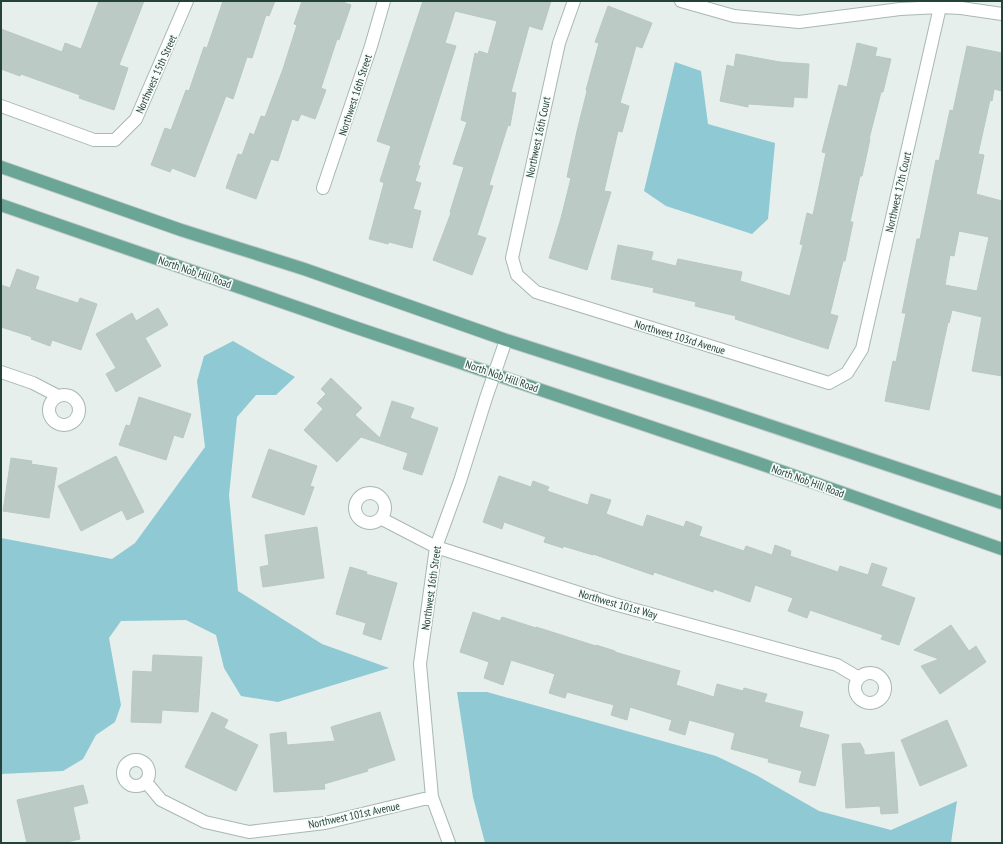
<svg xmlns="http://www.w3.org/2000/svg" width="1003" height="844" viewBox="0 0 1003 844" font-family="'PT Sans Narrow',sans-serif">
	<rect width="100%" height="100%" fill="#e6efeb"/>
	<!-- water -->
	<path fill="#8ec9d4" d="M 675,62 L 701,71 L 708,124 L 775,143 L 768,219 L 752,234 L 666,206 L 644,191 Z
		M 233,341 L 295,377 L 276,395 L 256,395 L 237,417 L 229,495 L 238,591 L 322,644 L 389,668 L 278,702 L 241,696 L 224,668 L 216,635 L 186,620 L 121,621 L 109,638 L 121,705 L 115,722 L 96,735 L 83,759 L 63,771 L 1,774 L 1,538 L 112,559 L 135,543 L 205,447 L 197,381 L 204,356 Z
		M 457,692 L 487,692 L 716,756 L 756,775 L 819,811 L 891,830 L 957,801 L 951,843 L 485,843 L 473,797 Z"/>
	<!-- building -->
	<path fill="#bbcac4" stroke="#b8c9c2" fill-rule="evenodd" d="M 99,1 L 144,1 L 119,65 L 128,68 L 114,110 L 79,98 L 80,95 L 21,74 L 20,76 L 1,69 L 1,29 L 62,52 L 65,43 L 81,49 Z
		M 223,1 L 275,1 L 269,16 L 266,15 L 252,58 L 247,57 L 233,99 L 226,96 L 195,177 L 172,168 L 170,172 L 151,165 L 165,128 L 171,130 L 186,90 L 189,91 L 204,47 L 207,48 Z
		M 302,1 L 340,1 L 351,5 L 339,40 L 337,39 L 321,88 L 326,90 L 315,119 L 301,114 L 298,121 L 292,119 L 278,161 L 271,159 L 256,199 L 226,188 L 238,154 L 242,155 L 250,133 L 254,135 L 261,116 L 265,117 L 283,69 L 297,25 L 294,24 Z
		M 423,1 L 551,1 L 542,30 L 529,26 L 511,92 L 516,93 L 510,126 L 508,125 L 489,185 L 493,186 L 477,235 L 486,238 L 472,275 L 433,260 L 451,213 L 450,212 L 464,167 L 453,164 L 467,122 L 461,120 L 475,53 L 478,54 L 479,51 L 488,54 L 497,21 L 455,11 L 445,43 L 456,46 L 418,165 L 420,166 L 415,181 L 421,183 L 413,209 L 421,211 L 412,248 L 389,242 L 388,244 L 369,239 L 384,183 L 380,181 L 391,146 L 377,141 Z
		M 608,6 L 652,23 L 642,48 L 636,46 L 620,103 L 629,106 L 622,132 L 618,131 L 604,191 L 611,192 L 587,270 L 549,258 L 561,218 L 571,178 L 567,177 L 577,131 L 587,91 L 586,90 L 599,43 L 595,42 Z
		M 857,43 L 877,48 L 875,56 L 891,59 L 883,92 L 881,92 L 869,139 L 870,139 L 862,176 L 860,176 L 850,222 L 853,222 L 845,261 L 843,261 L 830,314 L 838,316 L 828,349 L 735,319 L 736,316 L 695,306 L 696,302 L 653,292 L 654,288 L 611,279 L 618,245 L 653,252 L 651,260 L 676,266 L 678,259 L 742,272 L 740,281 L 790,296 L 803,245 L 800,244 L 807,213 L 813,215 L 826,153 L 822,152 L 839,85 L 847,87 Z
		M 967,46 L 1002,53 L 1002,91 L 994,89 L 992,101 L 990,100 L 978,154 L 984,155 L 976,194 L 1002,201 L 1002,376 L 972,371 L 982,317 L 952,310 L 949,323 L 948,322 L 929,410 L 885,401 L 893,361 L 896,362 L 906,313 L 902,313 L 917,239 L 920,239 L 936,160 L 939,161 L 950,110 L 953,111 ZM 959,231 L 989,237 L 977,291 L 945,285 L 950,255 L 954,256 Z
		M 736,54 L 780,62 L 809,64 L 807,98 L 794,97 L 793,107 L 748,104 L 748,107 L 720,101 L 727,65 L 734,67 Z
		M 17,269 L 39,277 L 35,289 L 78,303 L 80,298 L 97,304 L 81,350 L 52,340 L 50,346 L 31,339 L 32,337 L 1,327 L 1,285 L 10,288 Z
		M 158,308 L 168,325 L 145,338 L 161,366 L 116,392 L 106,374 L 116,368 L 96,334 L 132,313 L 136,321 Z
		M 331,378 L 362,408 L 355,415 L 380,438 L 392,401 L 414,408 L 410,418 L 438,428 L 422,475 L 403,469 L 408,453 L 361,437 L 337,462 L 304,430 L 323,409 L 317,403 L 326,394 L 321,389 Z
		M 139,397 L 191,414 L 183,438 L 174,435 L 166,460 L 119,445 L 126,425 L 130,426 Z
		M 269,449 L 317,466 L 310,486 L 314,487 L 304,515 L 252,497 Z
		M 116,456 L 144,512 L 127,520 L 122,510 L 81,531 L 58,486 Z
		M 11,458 L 32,461 L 31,464 L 57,468 L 49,518 L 3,511 Z
		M 499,476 L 531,487 L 533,481 L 549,487 L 547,491 L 588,505 L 591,494 L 611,500 L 606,514 L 643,527 L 647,515 L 684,527 L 686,521 L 702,527 L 699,536 L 744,551 L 746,546 L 772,555 L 775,545 L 791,551 L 790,556 L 838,572 L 840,566 L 868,575 L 872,563 L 887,568 L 881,586 L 915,598 L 899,645 L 881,639 L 883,635 L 810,610 L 807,618 L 788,611 L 793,598 L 755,585 L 750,602 L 714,589 L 713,592 L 654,572 L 653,575 L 593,554 L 593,555 L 563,546 L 563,548 L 544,542 L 546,537 L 504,522 L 502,529 L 483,522 Z
		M 317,527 L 324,578 L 263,587 L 260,567 L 269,565 L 265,535 Z
		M 350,567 L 367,572 L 366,574 L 397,583 L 381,640 L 363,634 L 366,623 L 336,614 Z
		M 473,612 L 500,621 L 502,617 L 536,628 L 536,627 L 596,646 L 596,645 L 615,651 L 615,652 L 680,671 L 676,685 L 714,697 L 717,684 L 743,691 L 744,688 L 767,694 L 764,702 L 803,712 L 799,727 L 829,735 L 815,786 L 799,782 L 802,771 L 768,762 L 769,759 L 731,749 L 735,733 L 689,720 L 685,735 L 669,730 L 672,720 L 630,707 L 627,720 L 611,715 L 614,705 L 567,692 L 565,698 L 549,693 L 555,674 L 511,660 L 503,685 L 484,678 L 489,662 L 460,652 Z
		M 951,625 L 969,651 L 976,646 L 986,662 L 940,694 L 921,666 L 939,659 L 914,650 Z
		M 153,655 L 202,657 L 198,712 L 162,710 L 161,723 L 131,722 L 133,671 L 152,672 Z
		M 212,712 L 228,720 L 224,728 L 258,745 L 236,791 L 185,767 Z
		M 380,712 L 395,760 L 367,769 L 368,771 L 324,784 L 325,789 L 274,792 L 270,734 L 286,732 L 287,745 L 335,741 L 331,727 Z
		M 947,720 L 967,766 L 920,786 L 901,740 Z
		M 860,743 L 864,750 L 864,754 L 867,755 L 894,752 L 898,813 L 881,814 L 880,806 L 846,808 L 842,744 Z
		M 83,785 L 88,803 L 73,807 L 80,839 L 63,843 L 27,843 L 17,800 Z"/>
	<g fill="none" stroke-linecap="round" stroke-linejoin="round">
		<!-- minor casing -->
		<g stroke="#a8b8b2" stroke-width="14">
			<path id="minor" d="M 574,1 L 559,43 L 512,258 L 517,275 L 536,292 L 829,383 L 847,373 L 862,349 L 940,7
				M 681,1 L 734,16 L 799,22 L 900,9 L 940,7 L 961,8 L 1002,14
				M 1,106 L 94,140 L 115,140 L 136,119 L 187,1
				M 323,188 L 371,46 L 384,1
				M 1,372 L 33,383 L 58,396
				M49 410a15 15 0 1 1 30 0a15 15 0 1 1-30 0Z
				M355 508a15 15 0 1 1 30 0a15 15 0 1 1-30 0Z
				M 382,519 L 436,547 L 614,604 L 837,665 L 859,678
				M855 688a15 15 0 1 1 30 0a15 15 0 1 1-30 0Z
				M123 773a13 13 0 1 1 26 0a13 13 0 1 1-26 0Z
				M 146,782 L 161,800 L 205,822 L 249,832 L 325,823 L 432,797
				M 449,843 L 432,797 L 420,664 L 436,547 L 460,481 L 486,398 L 506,340"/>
		</g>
		<!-- major casing -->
		<g stroke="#c2cac8" stroke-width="14">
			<path id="major" d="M 1,167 L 181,230 L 304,269 L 506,340 L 705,404 L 1002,503
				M 1,205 L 357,328 L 758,463 L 1002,549"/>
		</g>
		<!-- minor -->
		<use href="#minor" stroke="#fff" stroke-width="12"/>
		<!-- major -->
		<use href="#major" stroke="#6aa596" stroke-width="12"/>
	</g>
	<g text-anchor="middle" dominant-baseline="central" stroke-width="3.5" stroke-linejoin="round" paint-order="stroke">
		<!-- street labels -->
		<g font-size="11" fill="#24423a" stroke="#f7fbf9">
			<text transform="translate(156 74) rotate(-66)">Northwest 15th Street</text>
			<text transform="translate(355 95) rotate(-72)">Northwest 16th Street</text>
			<text transform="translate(538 137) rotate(-78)">Northwest 16th Court</text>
			<text transform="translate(898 192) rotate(-77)">Northwest 17th Court</text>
			<text transform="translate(195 272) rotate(19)">North Nob Hill Road</text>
			<text transform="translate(680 337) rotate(17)">Northwest 103rd Avenue</text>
			<text transform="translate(502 376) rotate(19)">North Nob Hill Road</text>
			<text transform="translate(808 481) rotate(20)">North Nob Hill Road</text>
			<text transform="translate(431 588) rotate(-82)">Northwest 16th Street</text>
			<text transform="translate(618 604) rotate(16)">Northwest 101st Way</text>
			<text transform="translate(354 815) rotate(-12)">Northwest 101st Avenue</text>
		</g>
	</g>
	<!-- border -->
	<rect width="1003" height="844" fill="none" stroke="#24423a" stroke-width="4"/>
</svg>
